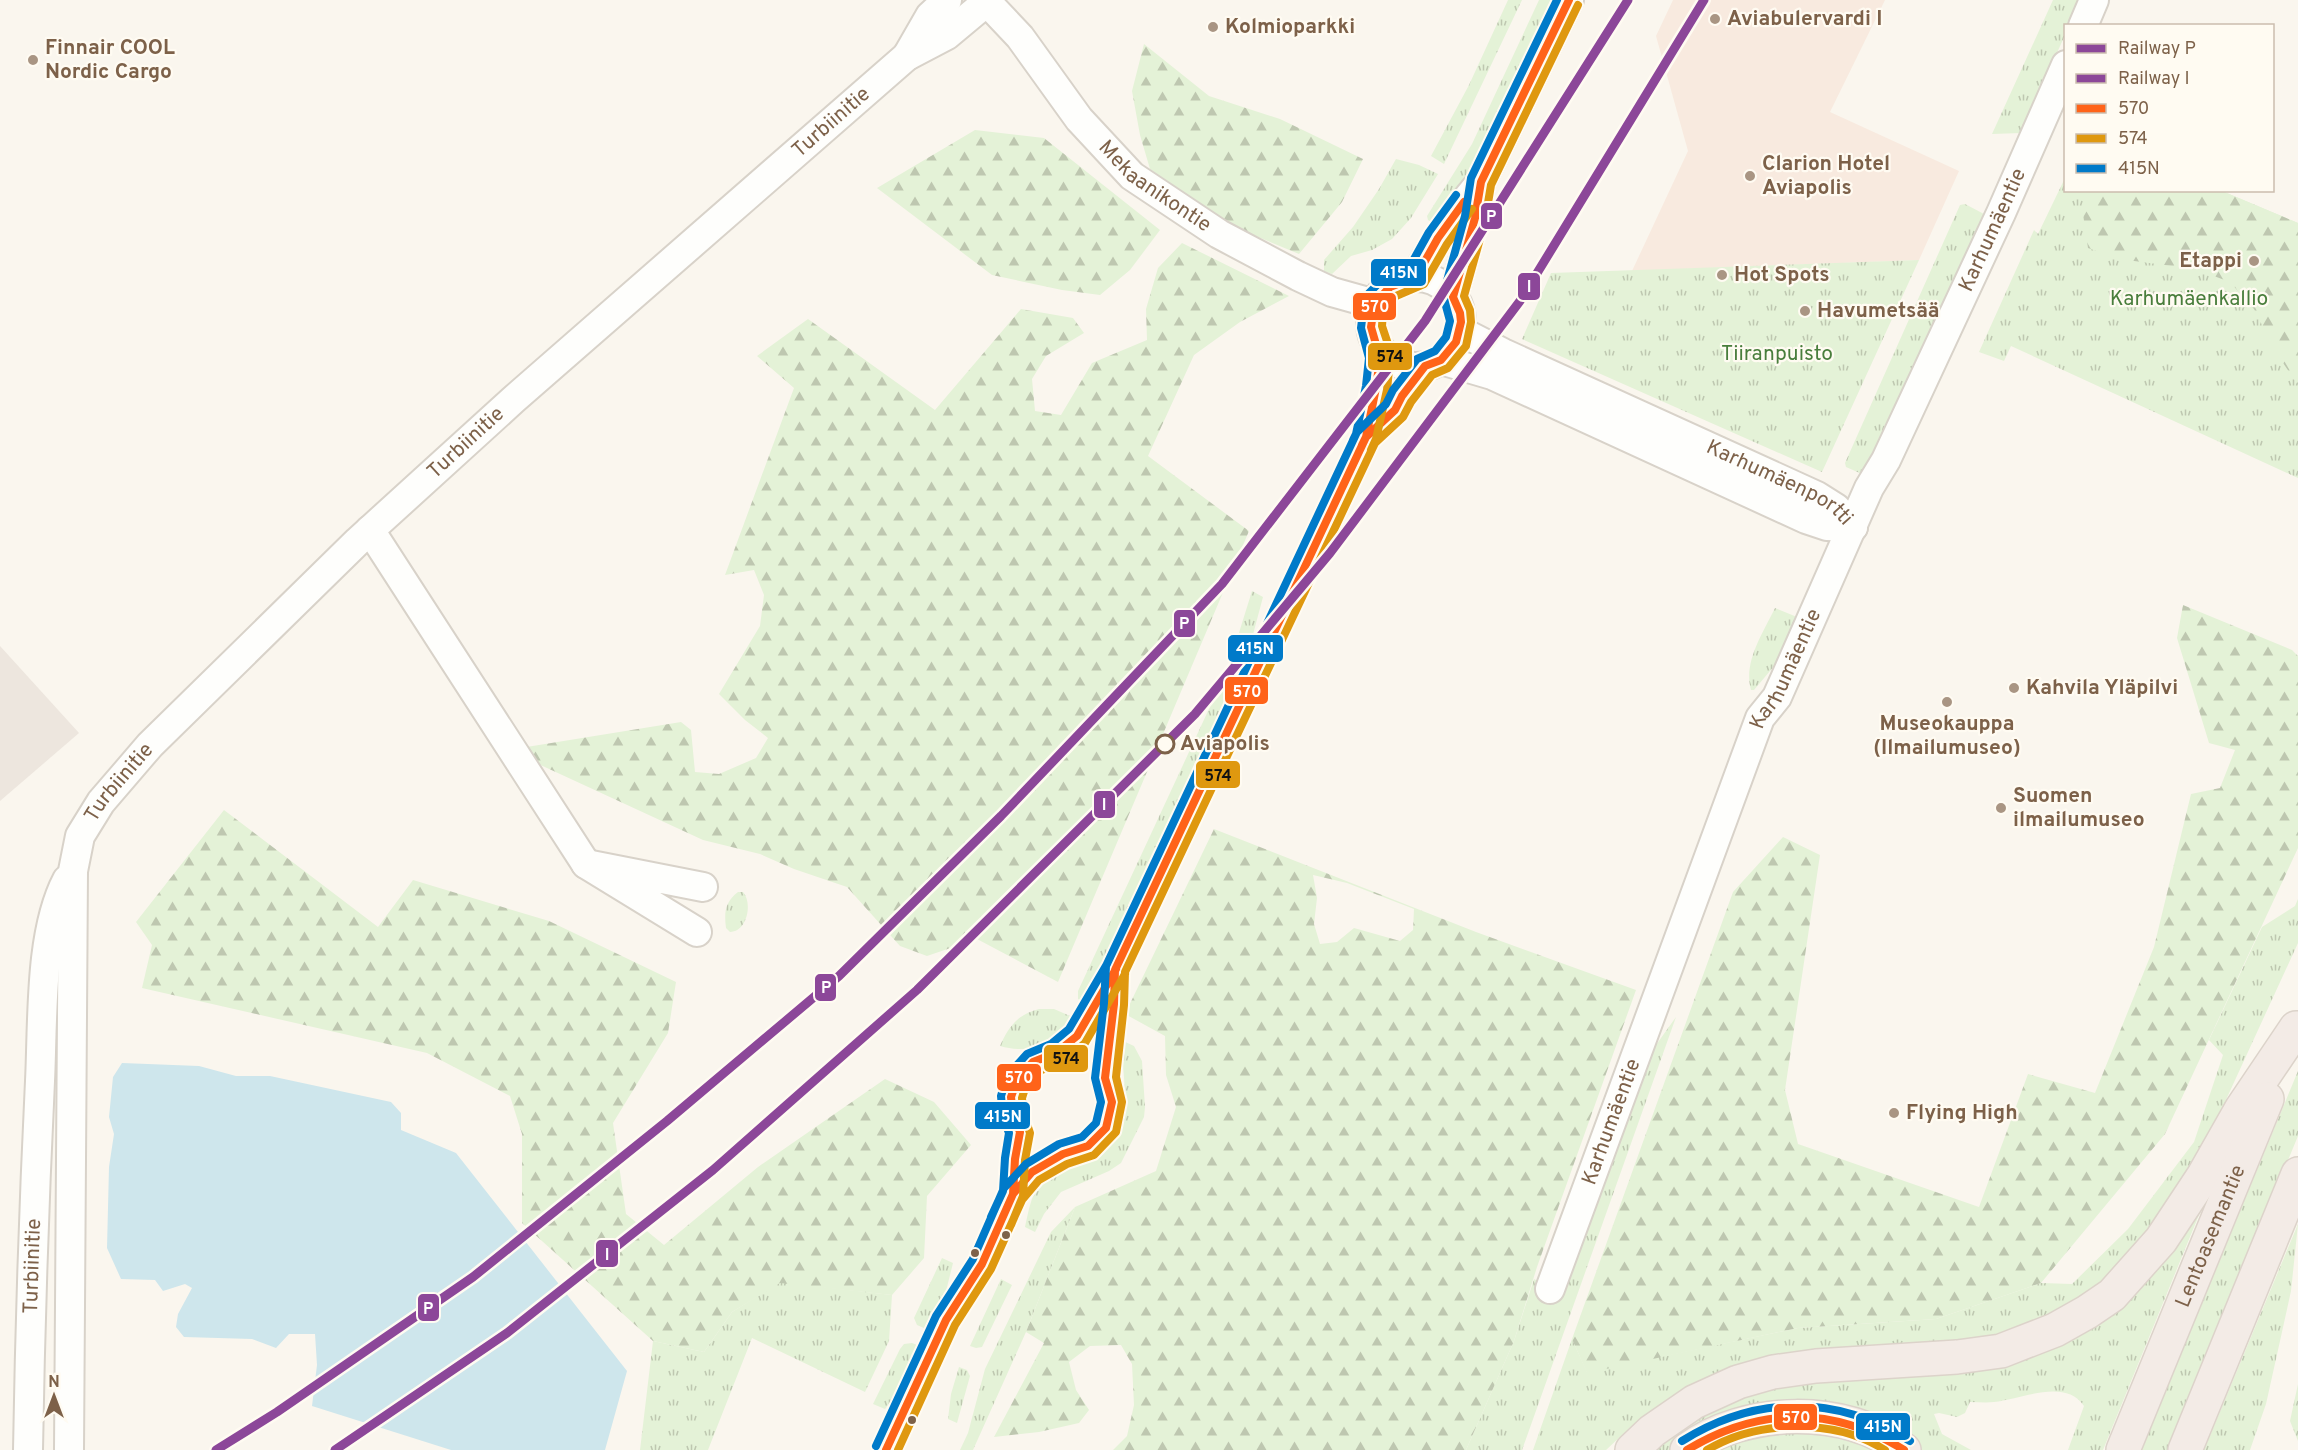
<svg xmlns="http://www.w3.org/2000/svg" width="2298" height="1450" viewBox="0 0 2298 1450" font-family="Overpass,sans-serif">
	<defs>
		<pattern id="grass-tufts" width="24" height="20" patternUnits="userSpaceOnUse" patternTransform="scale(1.5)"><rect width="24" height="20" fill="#e4f2d7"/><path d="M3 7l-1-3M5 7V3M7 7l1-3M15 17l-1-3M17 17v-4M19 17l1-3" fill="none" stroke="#bec7b0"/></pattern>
		<pattern id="forest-firs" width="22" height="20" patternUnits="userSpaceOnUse" patternTransform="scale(1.5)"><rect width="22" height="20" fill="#e4f2d7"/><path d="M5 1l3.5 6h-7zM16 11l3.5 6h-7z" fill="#bec7b0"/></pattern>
	</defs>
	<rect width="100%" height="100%" fill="#faf6ee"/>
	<!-- commercial -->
	<path fill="#f8eadf" d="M 1673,0 L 1885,0 L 1830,112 L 1959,171 L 1919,260 L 1632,271 L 1688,151 L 1656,36 Z"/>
	<!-- industrial -->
	<path fill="#ede6de" d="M 0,646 L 79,733 L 0,801 Z"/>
	<!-- grass -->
	<path fill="url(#grass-tufts)" d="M 1508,0 L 1522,0 L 1444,164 L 1431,156 L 1469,85 Z
		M 1539,0 L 1554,0 L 1489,140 L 1435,225 L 1428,220 L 1427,216 L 1472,144 Z
		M 2053,0 L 2080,0 L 2070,25 L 2066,26 L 2065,35 L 2021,133 L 1992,134 Z
		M 1396,159 L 1419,165 L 1438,174 L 1411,218 L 1392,239 L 1372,250 L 1351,256 L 1332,274 L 1324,271 L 1324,260 L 1353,227 L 1379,189 Z
		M 2065,178 L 2066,190 L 2222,191 L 2298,223 L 2298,478 L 2011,346 L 2004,361 L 1979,352 L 2034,230 L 2038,234 Z
		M 1965,204 L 1984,214 L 1878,447 L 1862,474 L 1846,467 L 1845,463 L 1960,205 Z
		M 1919,260 L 1822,472 L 1522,339 L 1551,273 Z
		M 1252,591 L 1263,597 L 1247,657 L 1085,1003 L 1078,999 L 1078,991 L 1228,668 Z
		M 1775,608 L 1797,617 L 1775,665 L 1754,690 L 1751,690 C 1743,662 1763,633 1775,608 Z
		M 738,892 L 743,892 C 753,903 747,932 730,932 L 726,928 C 724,912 725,902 738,892 Z
		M 2298,899 L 2298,943 L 2219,1115 L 2173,1199 L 2108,1281 L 2073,1306 L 1976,1343 L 1714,1378 L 1667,1400 L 1635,1423 L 1606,1450 L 1533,1450 L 1572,1339 L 1587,1372 L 1798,1328 L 1936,1319 L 2041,1283 L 2072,1284 L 2128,1229 L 2194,1142 L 2223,1055 L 2209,1040 L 2262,927 L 2295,906 Z
		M 1039,1009 L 1054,1009 L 1077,1019 C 1059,1044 1030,1055 1000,1046 C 1008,1027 1018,1014 1039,1009 Z
		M 1676,1017 L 1522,1450 L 1466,1450 L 1514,1341 L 1534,1279 L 1562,1293 L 1651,1052 Z
		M 1121,1040 L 1134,1046 L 1142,1061 L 1145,1107 L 1144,1117 L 1121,1163 L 1109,1171 L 1061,1192 L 1044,1214 L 1035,1232 L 1025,1227 C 1029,1210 1032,1188 1046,1177 C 1057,1168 1072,1165 1084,1161 C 1105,1154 1121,1135 1124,1114 C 1127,1094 1122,1061 1121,1040 Z
		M 2298,1071 L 2298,1136 L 2168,1450 L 2141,1450 Z
		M 1075,1207 L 1026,1332 L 973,1450 L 960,1450 L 968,1433 L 985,1369 L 1051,1232 Z
		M 2197,1208 L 2201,1210 L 2103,1450 L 2068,1450 L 2084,1406 C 2065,1378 2022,1399 1994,1402 C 1986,1403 1978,1402 1970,1402 L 1965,1413 L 1957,1417 L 1939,1413 L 1934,1414 L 1942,1434 L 1971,1450 L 1918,1450 L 1865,1418 L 1681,1440 L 1670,1450 L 1647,1450 L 1677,1425 L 1753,1388 L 2031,1355 Z
		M 2298,1224 L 2291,1291 L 2280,1341 L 2266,1404 L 2250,1450 L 2204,1450 Z
		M 942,1258 L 953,1263 L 942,1307 L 933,1332 L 917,1325 L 914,1318 Z
		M 1001,1279 L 1012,1285 L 982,1347 L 976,1348 L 970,1346 Z
		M 780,1282 L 892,1295 L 889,1341 L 865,1392 L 752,1338 L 708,1450 L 640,1450 L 653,1341 L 704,1352 L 732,1312 Z
		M 912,1343 L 925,1348 L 913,1372 L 885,1409 L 873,1404 L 900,1349 L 904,1344 Z
		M 959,1367 L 967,1370 L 970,1376 L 957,1423 L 948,1419 L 951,1394 Z
		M 2298,1384 L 2298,1441 L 2290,1421 Z
		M 1782,1432 C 1816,1433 1841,1436 1872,1450 L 1711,1450 L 1729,1441 Z"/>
	<!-- forest -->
	<path fill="url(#forest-firs)" fill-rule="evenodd" d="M 1144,44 L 1209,96 L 1280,119 L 1363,159 L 1342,202 L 1299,254 L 1220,221 L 1150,169 L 1140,135 L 1132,91 Z
		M 975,130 L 1044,138 L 1160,230 L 1130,270 L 1100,295 L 1062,290 L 992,275 L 877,188 Z
		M 2094,190 L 2222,191 L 2298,223 L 2298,385 L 2275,351 L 2254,309 L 2230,282 L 2195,269 L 2119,259 L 2088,248 L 2082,207 Z
		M 1182,243 L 1289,296 L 1240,322 L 1194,355 L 1148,456 L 1249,531 L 1058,982 L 977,939 L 927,956 L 900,946 L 847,887 L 794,869 L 760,854 L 703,840 L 508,750 L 681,722 L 691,730 L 695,772 L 719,774 L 756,758 L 768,738 L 745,720 L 719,694 L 760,626 L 764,595 L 754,570 L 725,575 L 794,388 L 757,356 L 808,319 L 935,410 L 1021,309 L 1073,318 L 1084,333 L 1046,356 L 1032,379 L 1035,411 L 1061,415 L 1092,363 L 1147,340 L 1146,309 L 1158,268 Z
		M 2183,605 L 2292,650 L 2298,656 L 2298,848 L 2165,1134 L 2041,1283 L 1936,1319 L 1798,1328 L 1587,1373 L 1572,1339 L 1733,892 L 1783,837 L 1820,855 L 1785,1090 L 1798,1144 L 1979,1207 L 2028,1074 L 2095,1093 L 2154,947 L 2191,794 L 2220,788 L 2235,750 L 2209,743 L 2177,638 Z
		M 224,810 L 378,927 L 413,880 L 549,921 L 676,982 L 668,1033 L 613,1123 L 626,1214 L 664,1245 L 758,1167 L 885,1079 L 934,1102 L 971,1145 L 927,1196 L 924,1258 L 892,1295 L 780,1283 L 732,1312 L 704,1352 L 653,1341 L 522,1223 L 522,1134 L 510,1096 L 427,1053 L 142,988 L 152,945 L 136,922 Z
		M 1214,829 L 1476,932 L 1636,990 L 1537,1267 L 1514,1341 L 1466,1450 L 1113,1450 L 1127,1436 L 1134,1405 L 1132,1364 L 1121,1345 L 1090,1346 L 1069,1362 L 1076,1390 L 1089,1410 L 1079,1423 L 1039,1432 L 994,1437 L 1044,1343 L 1026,1332 L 1075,1207 L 1156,1171 L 1176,1107 L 1166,1075 L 1165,1036 L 1125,1014 ZM 1313,875 L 1347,883 L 1414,909 L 1413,930 L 1400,941 L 1354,928 L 1337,942 L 1320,944 L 1314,924 L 1317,898 Z"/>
	<!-- water -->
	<path fill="#cee6ec" d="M 122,1063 L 199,1066 L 236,1076 L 270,1076 L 391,1102 L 401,1113 L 401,1130 L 456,1153 L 627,1371 L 605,1450 L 451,1450 L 312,1406 L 317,1365 L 315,1334 L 289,1334 L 276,1348 L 252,1339 L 184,1337 L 176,1327 L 178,1314 L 192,1288 L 185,1284 L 163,1291 L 155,1280 L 121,1279 L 107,1248 L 109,1167 L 114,1134 L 109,1117 L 113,1077 Z"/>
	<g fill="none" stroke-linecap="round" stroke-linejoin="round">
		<!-- minor casing -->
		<g stroke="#d8d2c9" stroke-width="32">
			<g id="minor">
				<path id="s1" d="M 985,0 L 1020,37 L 1079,119 L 1132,176 L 1219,234 L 1298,276 L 1332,292 L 1375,304"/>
				<path d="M 2083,26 L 2094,0"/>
				<path d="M 907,56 L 930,16 L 947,0"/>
				<path d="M 1416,277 C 1433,242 1455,213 1480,183"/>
				<circle cx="1416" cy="322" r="45"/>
				<path d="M 1453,297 L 1475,218 L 1481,182 L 1569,0"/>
				<path id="s2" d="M 1460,331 L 1503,353 L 1817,496 L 1836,508 L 1853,527"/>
				<path d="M 1441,360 L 1492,375 L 1806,519 L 1827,526 L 1853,527"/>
				<path d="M 370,530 L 586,864"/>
				<path d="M 697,932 L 586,864 L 703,887"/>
				<path id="s3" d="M 1550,1289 L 1760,718 L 1777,697 L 1869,488 L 1886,460 L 2001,213 L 2066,65"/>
				<path id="s4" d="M 28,1450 C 30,1327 34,1204 40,1081 C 43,1021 39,933 67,880"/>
				<path id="s5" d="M 69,1450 L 73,871 L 80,836 L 101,802 L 150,745 L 358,541 L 513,400 L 907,56 L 947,35 L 989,0"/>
			</g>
		</g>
		<!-- highway casing -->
		<g stroke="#dcd3ca" stroke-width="36">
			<g id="highway">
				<path d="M 1632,1450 L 1652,1431 L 1694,1402 L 1738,1382 L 1773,1372 L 1816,1366 L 1957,1357 L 2001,1351 L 2055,1330 L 2087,1312 L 2112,1295 L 2161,1240 L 2204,1175 L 2242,1108 L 2296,1028"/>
				<path d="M 1687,1450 C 1744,1407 1847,1404 1904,1450"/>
				<path id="s6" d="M 2123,1450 L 2267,1099"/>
				<path d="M 2185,1450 L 2298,1174"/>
			</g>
		</g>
		<!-- minor -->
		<use href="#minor" stroke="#fefefc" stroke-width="28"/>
		<!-- highway -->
		<use href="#highway" stroke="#f3ebe6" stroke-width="33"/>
		<!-- bus-1 casing -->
		<g stroke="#fffbf2" stroke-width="12">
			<path id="bus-1" d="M 1362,445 L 1366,437 L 1376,388 L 1380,358 L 1371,327 L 1374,308 L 1378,300 L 1390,287 L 1416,277 L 1438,238 L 1464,202
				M 1001,1221 L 1013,1194 L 1015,1159 L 1020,1132 L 1013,1115 L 1011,1097 L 1017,1080 L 1033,1062 L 1056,1053 L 1077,1036 L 1116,969
				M 886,1450 L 946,1320 L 982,1264 L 1013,1194 L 1032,1172 L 1063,1154 L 1088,1146 L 1106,1128 L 1112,1102 L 1105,1078 L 1114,1004 L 1115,970 L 1366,437 L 1395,410 L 1402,396 L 1425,366 L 1441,360 L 1456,342 L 1461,322 L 1460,313 L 1453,297 L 1475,218 L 1481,182 L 1569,0
				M 1687,1450 C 1758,1407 1833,1405 1904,1450"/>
		</g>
		<!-- bus-2 casing -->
		<g stroke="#fffbf2" stroke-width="12">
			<path id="bus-2" d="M 1371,450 L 1376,439 L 1387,390 L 1390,359 L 1389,347 L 1382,326 L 1383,312 L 1396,296 L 1424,284 L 1447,244 L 1472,209
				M 1011,1225 L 1023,1196 L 1025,1160 L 1030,1133 L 1023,1112 L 1022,1098 L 1026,1085 L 1039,1071 L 1062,1062 L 1085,1043 L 1125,974
				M 898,1450 L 955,1325 L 991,1269 L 1022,1200 L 1039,1180 L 1067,1164 L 1094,1155 L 1116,1132 L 1122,1102 L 1116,1077 L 1124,1005 L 1125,972 L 1375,443 L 1403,417 L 1411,402 L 1432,375 L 1448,368 L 1466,346 L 1471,322 L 1470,310 L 1464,296 L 1485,221 L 1491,185 L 1578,5
				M 1707,1450 C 1757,1420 1835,1418 1885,1450"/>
		</g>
		<!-- bus-3 casing -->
		<g stroke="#fffbf2" stroke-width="12">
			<path id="bus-3" d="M 1353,440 L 1356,434 L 1366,386 L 1369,358 L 1361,328 L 1364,304 L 1369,293 L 1383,279 L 1409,268 L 1429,232 L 1456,195
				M 991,1217 L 1003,1191 L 1005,1158 L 1009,1133 L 1003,1117 L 1001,1096 L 1007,1076 L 1027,1054 L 1051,1044 L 1069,1029 L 1107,964
				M 1682,1441 C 1756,1395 1835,1394 1910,1441
				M 876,1446 L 936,1316 L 973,1259 L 1004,1188 L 1026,1164 L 1059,1144 L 1082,1137 L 1096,1123 L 1101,1102 L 1095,1078 L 1104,1003 L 1106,966 L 1357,432 L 1386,404 L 1393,390 L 1417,359 L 1435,351 L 1446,337 L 1450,321 L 1443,295 L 1465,216 L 1471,178 L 1557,0"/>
		</g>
		<!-- bus-1 -->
		<use href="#bus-1" stroke="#ff6319" stroke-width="8"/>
		<!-- bus-2 -->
		<use href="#bus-2" stroke="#df980f" stroke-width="8"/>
		<!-- bus-3 -->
		<use href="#bus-3" stroke="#007ac9" stroke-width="8"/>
		<!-- rail-1 casing -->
		<g stroke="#fffbf2" stroke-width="14">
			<path id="rail-1" d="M 216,1450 L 277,1412 L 473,1277 L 667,1121 L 839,976 L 1001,816 L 1222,584 L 1425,321 L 1628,0"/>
		</g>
		<!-- rail-2 casing -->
		<g stroke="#fffbf2" stroke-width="14">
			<path id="rail-2" d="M 335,1450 L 507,1333 L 713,1170 L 917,990 L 1195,714 L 1330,553 L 1520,301 L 1704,0"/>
		</g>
		<!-- rail-1 -->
		<use href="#rail-1" stroke="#8c4799" stroke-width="9"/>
		<!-- rail-2 -->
		<use href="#rail-2" stroke="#8c4799" stroke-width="9"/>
	</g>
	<!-- markers -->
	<g fill="#a99583" stroke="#fffbf2" stroke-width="2">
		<circle cx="1715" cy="19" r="6"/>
		<circle cx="1213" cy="27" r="6"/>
		<circle cx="33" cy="60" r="6"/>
		<circle cx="1750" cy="176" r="6"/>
		<circle cx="2254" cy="261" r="6"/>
		<circle cx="1722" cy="275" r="6"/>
		<circle cx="1805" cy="311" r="6"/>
		<circle cx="2014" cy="688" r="6"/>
		<circle cx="1947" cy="702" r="6"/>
		<circle cx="2001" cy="808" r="6"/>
		<circle cx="1894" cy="1113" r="6"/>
	</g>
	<circle fill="#fffbf2" stroke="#7d6149" stroke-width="3" cx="1165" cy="744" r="9"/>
	<g fill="#7d6149" stroke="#fffbf2" stroke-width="2">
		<circle cx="1006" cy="1235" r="5"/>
		<circle cx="975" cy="1253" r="5"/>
		<circle cx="912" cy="1420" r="5"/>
	</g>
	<g text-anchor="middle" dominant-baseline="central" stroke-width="4.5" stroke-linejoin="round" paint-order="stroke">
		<!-- poi labels -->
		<g font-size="21" font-weight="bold" fill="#7d6149" stroke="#fffbf2" text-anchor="start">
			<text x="1727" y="19">Aviabulervardi I</text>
			<text x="1225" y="27">Kolmioparkki</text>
			<text x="45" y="48">Finnair COOL<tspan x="45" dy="24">Nordic Cargo</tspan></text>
			<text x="1762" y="164">Clarion Hotel<tspan x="1762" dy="24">Aviapolis</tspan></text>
			<text x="2242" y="261" text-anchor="end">Etappi</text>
			<text x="1734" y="275">Hot Spots</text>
			<text x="1817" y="311">Havumetsää</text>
			<text x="2026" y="688">Kahvila Yläpilvi</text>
			<text x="1947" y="724" text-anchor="middle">Museokauppa<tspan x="1947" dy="24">(Ilmailumuseo)</tspan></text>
			<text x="2013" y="796">Suomen<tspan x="2013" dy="24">ilmailumuseo</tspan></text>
			<text x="1906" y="1113">Flying High</text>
		</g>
		<!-- street labels -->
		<g font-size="21" fill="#7d6149" stroke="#fffbf2">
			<text stroke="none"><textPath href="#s5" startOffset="1653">Turbiinitie</textPath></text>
			<text stroke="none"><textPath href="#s1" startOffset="254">Mekaanikontie</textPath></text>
			<text stroke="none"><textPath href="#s3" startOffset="1150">Karhumäentie</textPath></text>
			<text stroke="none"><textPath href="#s5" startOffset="1167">Turbiinitie</textPath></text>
			<text stroke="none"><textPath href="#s2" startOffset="354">Karhumäenportti</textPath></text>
			<text stroke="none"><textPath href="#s3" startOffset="664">Karhumäentie</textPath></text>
			<text stroke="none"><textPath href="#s5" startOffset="681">Turbiinitie</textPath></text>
			<text stroke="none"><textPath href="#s3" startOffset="178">Karhumäentie</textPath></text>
			<text stroke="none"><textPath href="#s6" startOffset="231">Lentoasemantie</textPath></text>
			<text stroke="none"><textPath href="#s4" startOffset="184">Turbiinitie</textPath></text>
		</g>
		<!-- park labels -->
		<g font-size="21" fill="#497e3c" stroke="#fffbf2">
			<text x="2189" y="299">Karhumäenkallio</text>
			<text x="1777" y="354">Tiiranpuisto</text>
		</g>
		<!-- stop labels -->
		<g font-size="21" font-weight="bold" fill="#7d6149" stroke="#fffbf2" text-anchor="start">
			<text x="1180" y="744">Aviapolis</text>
		</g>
	</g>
	<g stroke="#fffbf2" stroke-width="2">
		<rect x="1480" y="202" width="23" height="28" rx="6" fill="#8c4799"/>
		<rect x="1370" y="258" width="57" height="29" rx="6" fill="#007ac9"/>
		<rect x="1517" y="272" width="24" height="29" rx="6" fill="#8c4799"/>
		<rect x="1352" y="292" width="45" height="29" rx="6" fill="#ff6319"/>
		<rect x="1367" y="342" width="46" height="29" rx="6" fill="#df980f"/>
		<rect x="1173" y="609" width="23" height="29" rx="6" fill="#8c4799"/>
		<rect x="1227" y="634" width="57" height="29" rx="6" fill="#007ac9"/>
		<rect x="1224" y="676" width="45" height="29" rx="6" fill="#ff6319"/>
		<rect x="1195" y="760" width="46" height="29" rx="6" fill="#df980f"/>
		<rect x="1093" y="790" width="23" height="29" rx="6" fill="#8c4799"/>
		<rect x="814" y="973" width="23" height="29" rx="6" fill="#8c4799"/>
		<rect x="1043" y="1044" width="46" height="29" rx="6" fill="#df980f"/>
		<rect x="996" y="1063" width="46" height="29" rx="6" fill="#ff6319"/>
		<rect x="974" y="1101" width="57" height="29" rx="6" fill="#007ac9"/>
		<rect x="595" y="1239" width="24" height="29" rx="6" fill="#8c4799"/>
		<rect x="417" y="1293" width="23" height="29" rx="6" fill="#8c4799"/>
		<rect x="1773" y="1403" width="45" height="28" rx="6" fill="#ff6319"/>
		<rect x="1855" y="1412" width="56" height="29" rx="6" fill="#007ac9"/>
	</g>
	<g font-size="16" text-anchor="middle" font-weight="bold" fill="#fff">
		<text x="1491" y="222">P</text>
		<text x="1399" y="278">415N</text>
		<text x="1529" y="292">I</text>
		<text x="1375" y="312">570</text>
		<text x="1184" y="629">P</text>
		<text x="1255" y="654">415N</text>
		<text x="1247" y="697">570</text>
		<text x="1104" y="810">I</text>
		<text x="826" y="993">P</text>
		<text x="1019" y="1083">570</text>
		<text x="1003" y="1122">415N</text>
		<text x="607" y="1260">I</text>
		<text x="428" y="1314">P</text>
		<text x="1796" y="1423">570</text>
		<text x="1883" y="1432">415N</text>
	</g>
	<g font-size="16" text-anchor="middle" font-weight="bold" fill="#111">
		<text x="1390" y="362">574</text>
		<text x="1218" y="781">574</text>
		<text x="1066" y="1064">574</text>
	</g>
	<!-- legend -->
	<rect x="2064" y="24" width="210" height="168" fill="#fffbf2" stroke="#cbbdae" stroke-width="1.5"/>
	<rect x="2076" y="44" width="30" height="9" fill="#8c4799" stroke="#cbbdae" stroke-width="1.5"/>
	<text x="2118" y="54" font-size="18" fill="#7d6149">Railway P</text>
	<rect x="2076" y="74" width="30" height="9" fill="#8c4799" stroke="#cbbdae" stroke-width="1.5"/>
	<text x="2118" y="84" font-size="18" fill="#7d6149">Railway I</text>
	<rect x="2076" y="104" width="30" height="9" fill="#ff6319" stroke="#cbbdae" stroke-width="1.5"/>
	<text x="2118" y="114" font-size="18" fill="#7d6149">570</text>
	<rect x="2076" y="134" width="30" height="9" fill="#df980f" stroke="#cbbdae" stroke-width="1.5"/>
	<text x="2118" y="144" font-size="18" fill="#7d6149">574</text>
	<rect x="2076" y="164" width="30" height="9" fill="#007ac9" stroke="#cbbdae" stroke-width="1.5"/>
	<text x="2118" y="174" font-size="18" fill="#7d6149">415N</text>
	<!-- north arrow -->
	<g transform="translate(54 1396)" stroke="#fffbf2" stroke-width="4.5" paint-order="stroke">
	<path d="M0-4.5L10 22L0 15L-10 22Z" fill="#7d6149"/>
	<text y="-9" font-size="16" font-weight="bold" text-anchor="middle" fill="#7d6149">N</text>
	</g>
</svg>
